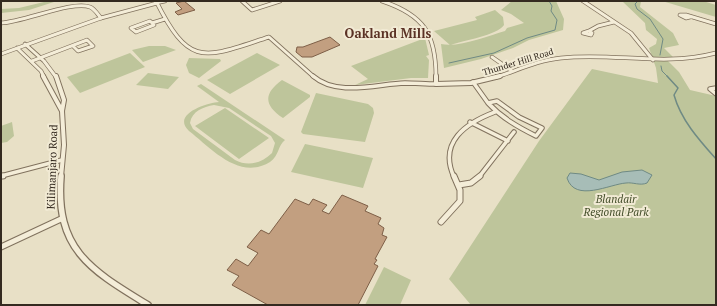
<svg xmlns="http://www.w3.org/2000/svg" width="717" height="306" viewBox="0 0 717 306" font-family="'PT Serif',serif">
	<rect width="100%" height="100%" fill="#e8e0c6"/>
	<!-- green -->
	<path fill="#bec59b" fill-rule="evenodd" d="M 48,1 L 57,1 L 29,10 L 1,13 L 1,9 L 19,8 Z
		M 512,1 L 556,1 L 564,19 L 563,30 L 529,40 L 513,48 L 481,59 L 444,68 L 441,44 C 458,48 488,36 505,31 L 507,28 L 524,23 L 511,14 L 501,10 Z
		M 622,1 L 641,1 L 640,7 L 673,33 L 679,45 L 664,48 L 674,58 L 665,58 L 679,72 L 690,90 L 716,96 L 716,305 L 471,305 L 449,279 L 539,141 L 592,69 L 658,83 L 656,68 L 649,48 L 656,44 L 657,39 L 646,30 L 645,23 Z
		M 662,1 L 703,1 L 716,5 L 716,17 Z
		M 495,10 L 503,17 L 504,25 C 498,35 462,41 450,45 L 434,31 L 477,20 L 475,17 Z
		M 425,38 L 429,55 L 426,56 L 429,60 L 428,78 L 411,78 L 355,85 L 368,79 L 351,66 Z
		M 149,46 L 165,46 L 176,50 L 143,62 L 132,50 Z
		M 130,53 L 145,67 L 80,93 L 67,77 Z
		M 257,53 L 280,65 L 230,94 L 207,80 Z
		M 189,58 L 220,59 L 221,61 L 199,78 L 189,73 L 186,65 Z
		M 148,73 L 179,77 L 168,89 L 136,85 Z
		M 282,80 L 310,95 L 310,97 L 283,118 C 264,105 263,94 282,80 Z
		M 201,84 L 285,140 C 278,145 279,156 270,162 C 239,181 211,148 189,131 C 171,114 207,103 219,102 L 197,86 ZM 214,105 L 229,108 L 271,136 L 275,143 L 272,153 C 262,163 248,167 235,160 L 193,129 L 190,123 C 192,111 203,107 214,105 Z
		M 316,93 L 368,104 L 373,108 L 374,113 L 365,142 L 303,134 L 301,132 Z
		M 225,108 L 269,138 L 239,159 L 195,126 Z
		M 12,122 L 14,136 L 7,142 L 1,143 L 1,126 Z
		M 305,144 L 373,158 L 363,188 L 291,172 Z
		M 384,267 L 411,280 L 400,305 L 365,305 Z"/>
	<!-- water -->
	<path fill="#a7bdb7" stroke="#6f8a84" d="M 642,170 L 652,175 L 647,183 C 640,186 633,182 626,183 C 610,184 575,203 567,178 L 570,173 L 581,174 L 599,180 L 622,172 Z"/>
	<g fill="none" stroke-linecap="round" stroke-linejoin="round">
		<!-- stream-far1 -->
		<path stroke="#6f8a84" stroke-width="1" d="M 638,1 L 635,4 L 637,9 L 650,19 L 663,39 L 660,55
			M 449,63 L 494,53 L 527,38 L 555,30 L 557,20 L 551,11 L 552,6 L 549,1
			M 661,66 L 662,71 L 668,77"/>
		<!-- stream -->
		<path stroke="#6f8a84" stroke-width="1.5" d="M 667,76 L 678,88 L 674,95 C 681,120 699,140 716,159"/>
	</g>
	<!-- building -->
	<path fill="#c29f80" stroke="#7e5f47" d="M 184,1 L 195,10 L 178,15 L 175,12 L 182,9 L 176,3 Z
		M 330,37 L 340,45 L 312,57 L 302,57 L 296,52 L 297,47 L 303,47 Z
		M 342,195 L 368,206 L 365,211 L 381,218 L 378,224 L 384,228 L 382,235 L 387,237 L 375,259 L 377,260 L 374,264 L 378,266 L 358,305 L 268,305 L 232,285 L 239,276 L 227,270 L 236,259 L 248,266 L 258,253 L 247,247 L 261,230 L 269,234 L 295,199 L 309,205 L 313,199 L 327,205 L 322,211 L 329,214 Z"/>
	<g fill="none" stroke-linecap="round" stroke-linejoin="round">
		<!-- minor-far2 casing -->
		<g stroke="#81725e" stroke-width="4.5">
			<path id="minor-far2" d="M 156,1 C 190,69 204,58 269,37 L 314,77
				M 242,1 L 252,10 L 280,1
				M 583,1 L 631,33 L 653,60
				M 690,17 L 686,18 L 680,15 L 686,15 L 716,24
				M 150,21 L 154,25 L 136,32 L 131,28 Z
				M 1,23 C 24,22 73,0 90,7 C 95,9 98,15 101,18
				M 152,23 L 165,19
				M 589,31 L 592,33 L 591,35 L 583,33 Z
				M 589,31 L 598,26 L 614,22
				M 492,57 L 512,71
				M 32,61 L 87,40 L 93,46 L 78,51 L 73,46"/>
		</g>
		<!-- minor-far1 casing -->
		<g stroke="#81725e" stroke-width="5.5">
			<path id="minor-far1" d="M 313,76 C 337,97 377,84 405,83 C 415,83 426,84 436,84
				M 473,82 L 488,103
				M 716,88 L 710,89 L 716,94
				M 497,101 L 519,117 L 542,128 L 536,136 C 518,127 502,118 488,103 Z
				M 470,122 L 508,141
				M 1,176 L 62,160
				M 454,177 C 438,142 466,123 495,112
				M 479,177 L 514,132"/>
		</g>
		<!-- minor casing -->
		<g stroke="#81725e" stroke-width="7">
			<path id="minor" d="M 1,176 L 3,176
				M 459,185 L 471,183 L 480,176
				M 441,222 L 460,201 L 460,190 L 454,176
				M 1,247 L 61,219"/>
		</g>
		<!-- tertiary-far2 casing -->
		<g stroke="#81725e" stroke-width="4.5">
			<path id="tertiary-far2" d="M 382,1 C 424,15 436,34 436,77
				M 155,3 L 165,1
				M 25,44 L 44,61 L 56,77
				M 17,48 L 41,71 L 44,77
				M 1,54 L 101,18 L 157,3
				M 497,77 C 518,70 539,60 561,58 C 614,52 662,67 716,53"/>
		</g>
		<!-- tertiary-far1 casing -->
		<g stroke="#81725e" stroke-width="6">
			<path id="tertiary-far1" d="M 43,76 L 62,111
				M 56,76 L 64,100 L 62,111 L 64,145 L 61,177
				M 436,76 L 436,84 L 471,83 L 500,76"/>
		</g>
		<!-- tertiary casing -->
		<g stroke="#81725e" stroke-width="8">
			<path id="tertiary" d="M 61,176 C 55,250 91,270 148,305"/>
		</g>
		<!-- minor-far2 -->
		<use href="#minor-far2" stroke="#f4edd8" stroke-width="3"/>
		<!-- minor-far1 -->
		<use href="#minor-far1" stroke="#f4edd8" stroke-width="3.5"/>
		<!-- minor -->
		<use href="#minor" stroke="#f4edd8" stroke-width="5"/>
		<!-- tertiary-far2 -->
		<use href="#tertiary-far2" stroke="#f4edd8" stroke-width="3"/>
		<!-- tertiary-far1 -->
		<use href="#tertiary-far1" stroke="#f4edd8" stroke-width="4"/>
		<!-- tertiary -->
		<use href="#tertiary" stroke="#f4edd8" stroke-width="5.5"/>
	</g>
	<g text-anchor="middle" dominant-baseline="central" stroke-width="4" stroke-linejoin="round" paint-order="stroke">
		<!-- far-street labels -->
		<g font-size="9" fill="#342a20" stroke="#f1ead4">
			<text transform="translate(518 62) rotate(-17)">Thunder Hill Road</text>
		</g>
		<!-- street labels -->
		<g font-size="11" fill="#342a20" stroke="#f1ead4">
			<text transform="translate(52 167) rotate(-88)">Kilimanjaro Road</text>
		</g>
		<!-- park labels -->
		<g font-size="11" font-style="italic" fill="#434d29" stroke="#f1ead4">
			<text x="616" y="199">Blandair<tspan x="616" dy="13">Regional Park</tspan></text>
		</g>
		<!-- far-district labels -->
		<g font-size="13" font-weight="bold" fill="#5b3225" stroke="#f1ead4">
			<text x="388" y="33">Oakland Mills</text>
		</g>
	</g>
	<!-- border -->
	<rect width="717" height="306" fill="none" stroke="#342a20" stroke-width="4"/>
</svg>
